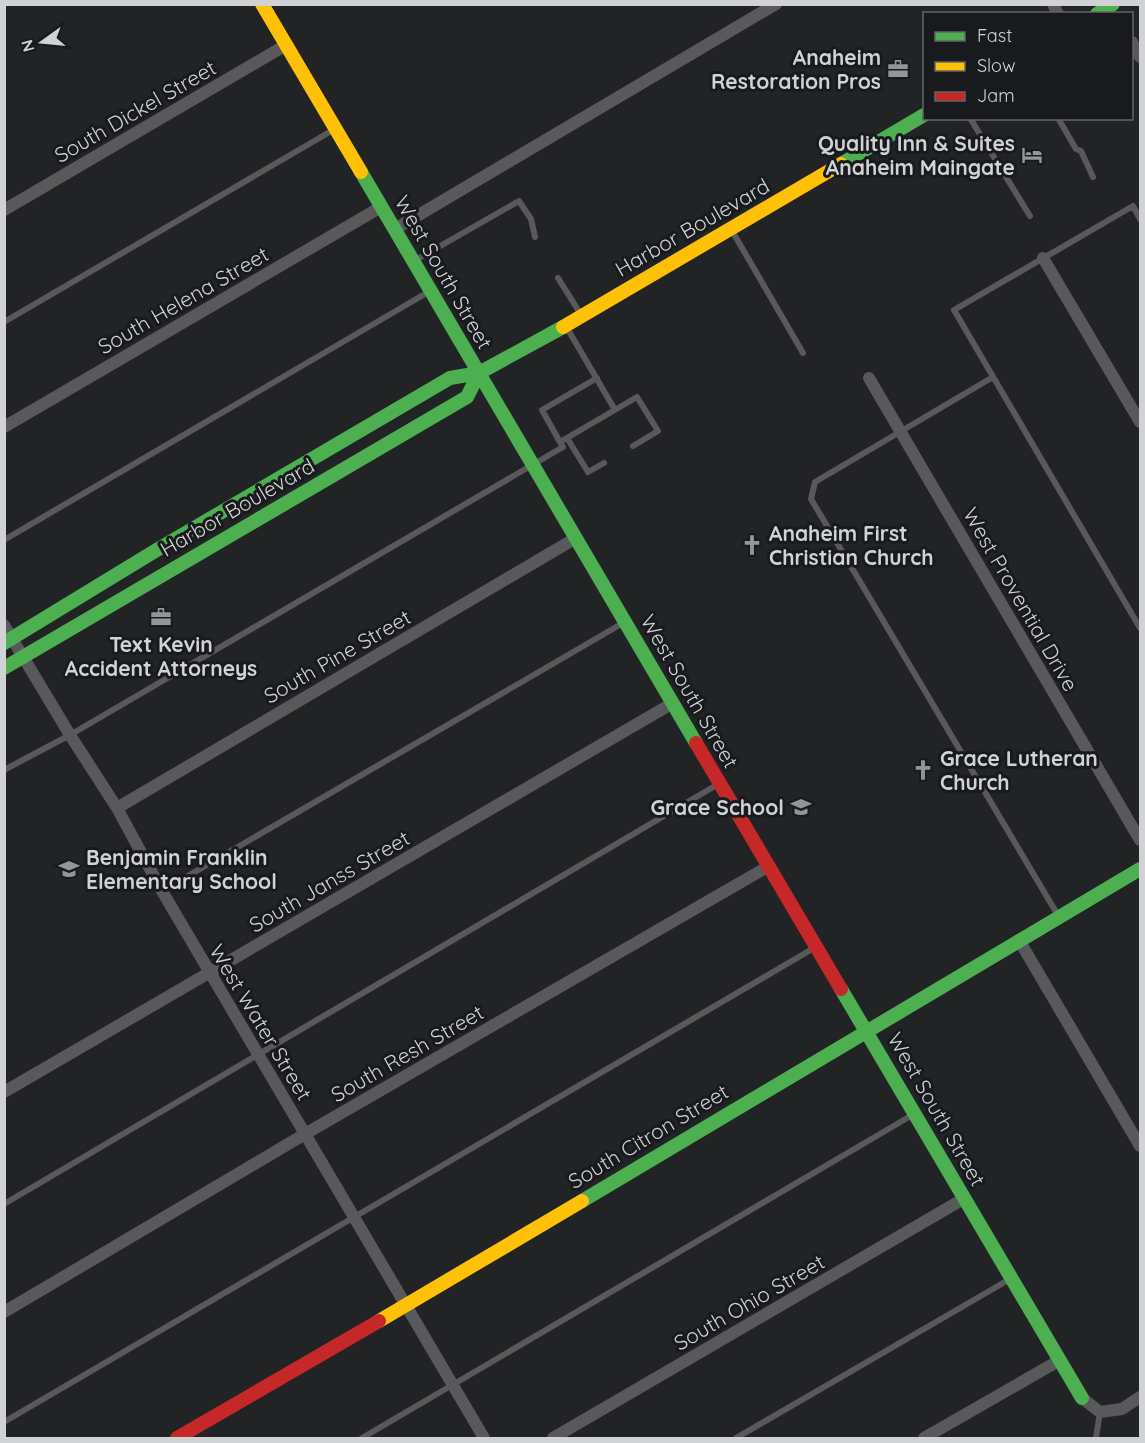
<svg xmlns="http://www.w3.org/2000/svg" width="1145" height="1443" viewBox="0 0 1145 1443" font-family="Quicksand,sans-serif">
	<rect width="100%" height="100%" fill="#222325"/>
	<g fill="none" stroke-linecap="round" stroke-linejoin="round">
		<!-- lane -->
		<path stroke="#59595b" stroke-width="6" d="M 970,118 L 1030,216
			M 1058,118 L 1076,149 L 1081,151 L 1093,177
			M 1140,219 L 1133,206 L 954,310 L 1140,628
			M 731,229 L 803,353
			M 414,261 L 519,201 L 531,219 L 535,237
			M 558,278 L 580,313
			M 4,322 L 333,130
			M 567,328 L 615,410
			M 993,377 L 815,482 L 811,499 L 1059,917
			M 597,378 L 542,410 L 560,442 L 637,397 L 658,431 L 633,446
			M 567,438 L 588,472 L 604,463
			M 4,540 L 430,291
			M 4,770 L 70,735 L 563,447 L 560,442
			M 162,891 L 623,623
			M 4,1204 L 720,783
			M 4,1422 L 814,948
			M 362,1438 L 914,1114
			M 736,1438 L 1010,1279
			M 1096,1438 L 1100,1412"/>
		<!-- street -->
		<path stroke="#59595b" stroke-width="12" d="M 1053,4 L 1058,14
			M 1132,42 L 1140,57
			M 4,210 L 286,45
			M 395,229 L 776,4
			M 1043,258 L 1140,422
			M 869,378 L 1140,840
			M 4,427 L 381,207
			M 4,625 L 70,735 L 117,808 L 162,891 L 484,1438
			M 117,808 L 576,538
			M 1019,940 L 1140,1146
			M 4,1092 L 673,703
			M 4,1312 L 305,1134 L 769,866
			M 1082,1398 L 1100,1412 L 1122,1409 L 1140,1397
			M 553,1438 L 965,1198
			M 924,1438 L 1060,1360"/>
		<!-- fast -->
		<path stroke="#4caf50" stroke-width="14" d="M 1097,14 L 1113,4
			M 841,164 L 924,115
			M 361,172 L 696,743
			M 4,643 L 155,551 L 450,378 L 479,373 L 563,327
			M 4,668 L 467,397 L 479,373
			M 841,989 L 1082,1398
			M 582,1201 L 1140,869"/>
		<!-- slow -->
		<path stroke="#ffc107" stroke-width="14" d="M 262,4 L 361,172
			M 563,327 L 841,164
			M 379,1321 L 582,1201"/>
		<!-- jam -->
		<path stroke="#c62828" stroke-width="14" d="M 696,743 L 841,989
			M 177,1438 L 379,1321"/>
	</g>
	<!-- icons -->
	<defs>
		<g id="office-bare" transform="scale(1.62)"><path d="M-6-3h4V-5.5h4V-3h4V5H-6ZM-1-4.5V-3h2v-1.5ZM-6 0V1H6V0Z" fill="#939596" stroke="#181a1d" stroke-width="2.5" paint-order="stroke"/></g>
		<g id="hotel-bare" transform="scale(1.62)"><path d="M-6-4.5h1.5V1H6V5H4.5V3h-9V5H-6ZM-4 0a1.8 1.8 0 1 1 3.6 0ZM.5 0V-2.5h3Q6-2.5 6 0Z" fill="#939596" stroke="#181a1d" stroke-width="2.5" paint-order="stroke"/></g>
		<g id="church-bare" transform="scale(1.62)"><path d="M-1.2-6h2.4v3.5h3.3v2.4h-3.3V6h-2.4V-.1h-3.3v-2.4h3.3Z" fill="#939596" stroke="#181a1d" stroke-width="2.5" paint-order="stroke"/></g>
		<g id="school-bare" transform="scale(1.62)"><path d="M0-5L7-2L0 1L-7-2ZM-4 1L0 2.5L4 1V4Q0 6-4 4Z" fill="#939596" stroke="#181a1d" stroke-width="2.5" paint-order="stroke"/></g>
	</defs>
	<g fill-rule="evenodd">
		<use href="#office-bare" x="898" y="69"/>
		<use href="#hotel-bare" x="1032" y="155"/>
		<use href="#church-bare" x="752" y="545"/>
		<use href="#office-bare" x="161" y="617"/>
		<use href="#church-bare" x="923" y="770"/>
		<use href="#school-bare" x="801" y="807"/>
		<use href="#school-bare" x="69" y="869"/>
	</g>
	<g text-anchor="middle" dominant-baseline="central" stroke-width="6" stroke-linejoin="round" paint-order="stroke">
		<!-- poi labels -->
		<g font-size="21" font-weight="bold" fill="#d0d2d3" stroke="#181a1d" text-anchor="end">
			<text x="881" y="57">Anaheim<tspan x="881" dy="24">Restoration Pros</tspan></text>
			<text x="1015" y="143">Quality Inn &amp; Suites<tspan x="1015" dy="24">Anaheim Maingate</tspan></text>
			<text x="769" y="533" text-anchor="start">Anaheim First<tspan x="769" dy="24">Christian Church</tspan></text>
			<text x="161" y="644" text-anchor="middle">Text Kevin<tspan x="161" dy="24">Accident Attorneys</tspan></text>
			<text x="940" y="758" text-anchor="start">Grace Lutheran<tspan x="940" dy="24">Church</tspan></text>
			<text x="784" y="807">Grace School</text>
			<text x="86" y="857" text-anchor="start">Benjamin Franklin<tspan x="86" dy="24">Elementary School</tspan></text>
		</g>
		<!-- street labels -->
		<g font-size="21" fill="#d0d2d3" stroke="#181a1d">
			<text transform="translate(135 111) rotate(-30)">South Dickel Street</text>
			<text transform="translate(692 227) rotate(-30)">Harbor Boulevard</text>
			<text transform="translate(444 272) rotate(60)">West South Street</text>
			<text transform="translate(183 300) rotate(-30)">South Helena Street</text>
			<text transform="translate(237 507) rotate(-30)">Harbor Boulevard</text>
			<text transform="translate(1021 599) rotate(60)">West Provential Drive</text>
			<text transform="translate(337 656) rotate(-30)">South Pine Street</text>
			<text transform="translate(690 691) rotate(60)">West South Street</text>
			<text transform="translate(329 881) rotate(-30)">South Janss Street</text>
			<text transform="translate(261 1022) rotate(59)">West Water Street</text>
			<text transform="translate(407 1053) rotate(-30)">South Resh Street</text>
			<text transform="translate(937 1109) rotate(60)">West South Street</text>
			<text transform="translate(648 1136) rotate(-31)">South Citron Street</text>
			<text transform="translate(749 1302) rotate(-30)">South Ohio Street</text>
		</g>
	</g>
	<!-- border -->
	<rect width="1145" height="1443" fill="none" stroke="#d0d2d3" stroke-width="12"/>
	<!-- legend -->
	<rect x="923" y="12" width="210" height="108" fill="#181a1d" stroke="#626466" stroke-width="1.5"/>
	<rect x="935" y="32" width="30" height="9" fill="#4caf50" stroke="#626466" stroke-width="1.5"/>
	<text x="977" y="42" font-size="18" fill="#d0d2d3">Fast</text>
	<rect x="935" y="62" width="30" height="9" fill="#ffc107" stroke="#626466" stroke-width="1.5"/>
	<text x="977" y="72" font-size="18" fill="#d0d2d3">Slow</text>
	<rect x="935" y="92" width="30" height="9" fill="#c62828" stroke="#626466" stroke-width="1.5"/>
	<text x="977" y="102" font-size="18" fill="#d0d2d3">Jam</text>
	<!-- north arrow -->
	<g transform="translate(42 42) rotate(255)" stroke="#181a1d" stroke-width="4.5" paint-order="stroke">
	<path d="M0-4.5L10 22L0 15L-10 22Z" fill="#d0d2d3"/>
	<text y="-9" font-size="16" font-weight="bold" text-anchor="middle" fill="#d0d2d3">N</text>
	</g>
</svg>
